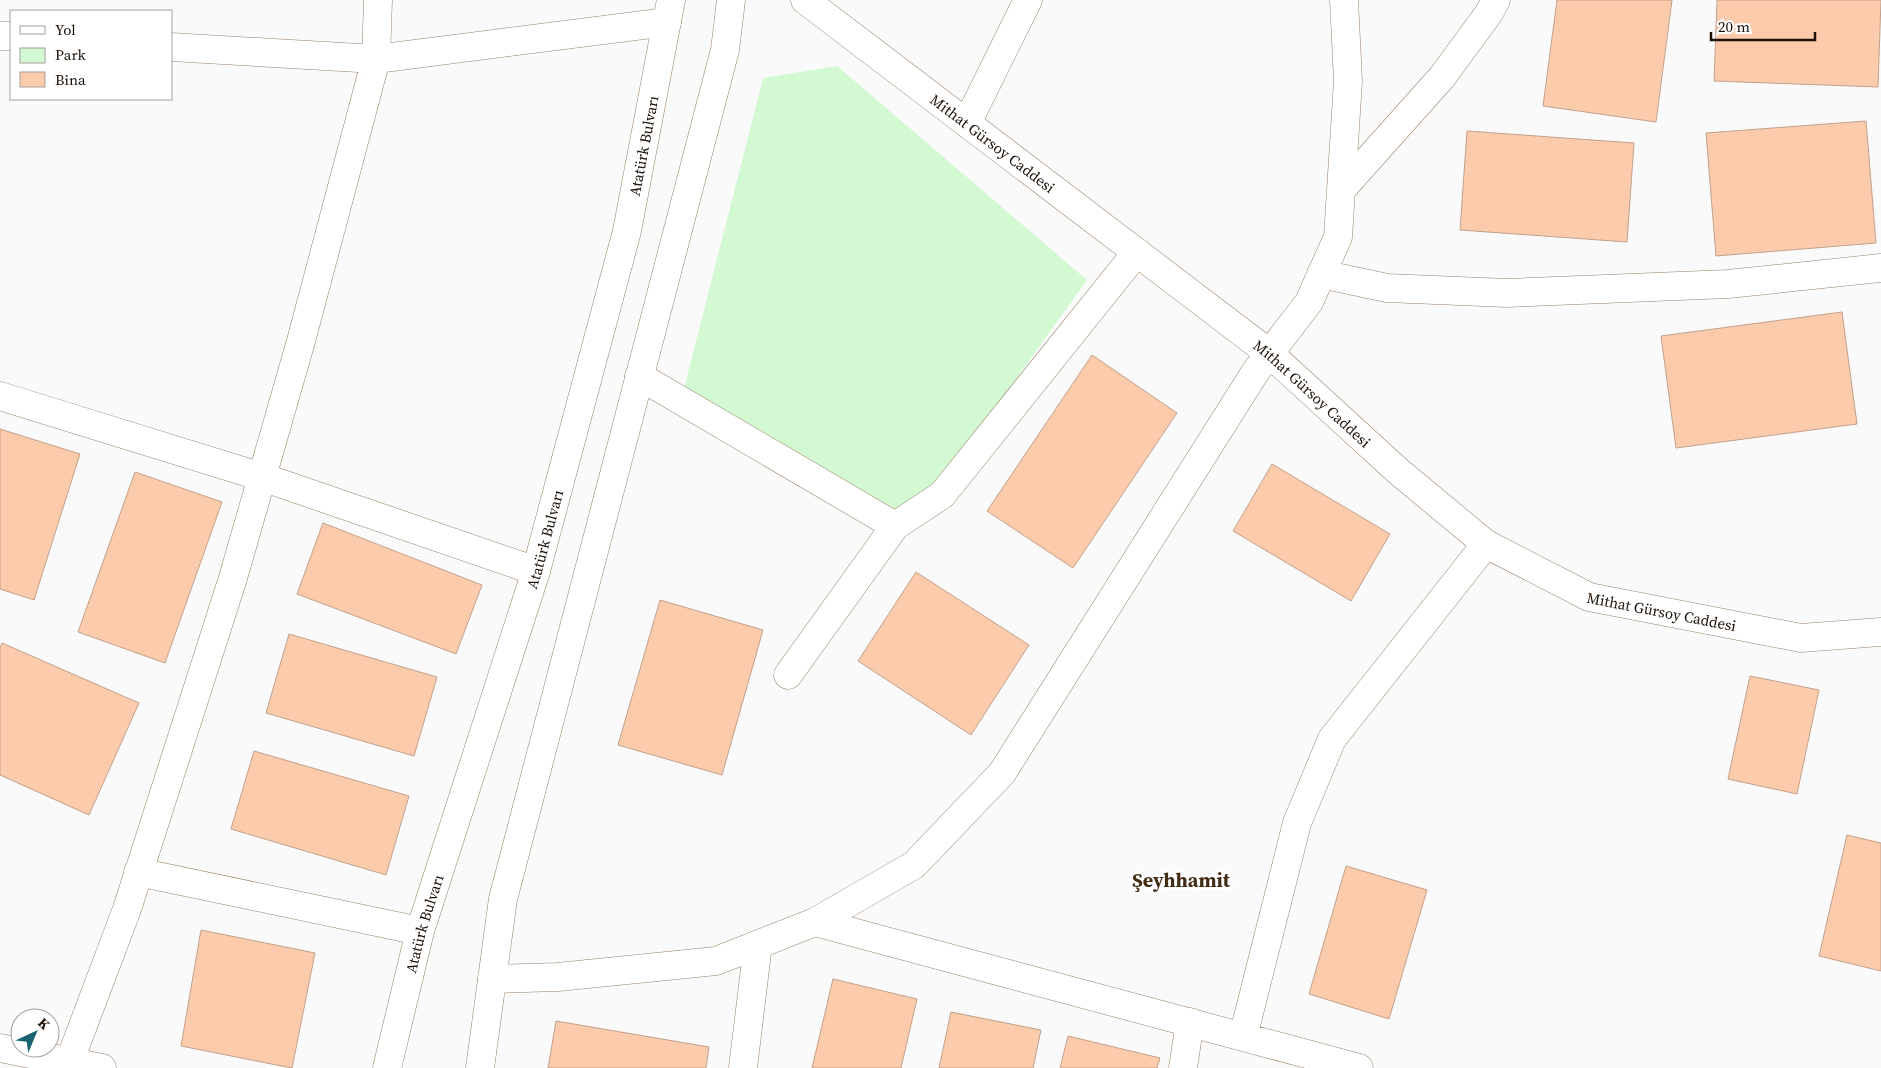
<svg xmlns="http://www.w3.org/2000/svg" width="1881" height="1068" viewBox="0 0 1881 1068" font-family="'Source Serif 4',serif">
	<rect width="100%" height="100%" fill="#fafafa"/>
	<!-- green -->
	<path fill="#d3f9d3" d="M 837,66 L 1087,280 L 912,524 L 684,389 L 763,78 Z"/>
	<!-- building -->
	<path fill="#fbcbac" stroke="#c2a18c" d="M 1557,0 L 1672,0 L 1656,122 L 1543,106 Z
		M 1717,0 L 1881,0 L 1878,87 L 1714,81 Z
		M 1866,121 L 1876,243 L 1716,256 L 1706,133 Z
		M 1467,131 L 1634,143 L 1627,242 L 1460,230 Z
		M 1842,312 L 1857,424 L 1676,448 L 1661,336 Z
		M 1092,355 L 1177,413 L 1073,568 L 987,511 Z
		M 0,429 L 80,454 L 34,600 L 0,589 Z
		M 1272,464 L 1390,534 L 1351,601 L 1233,531 Z
		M 135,472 L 222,502 L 165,663 L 78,632 Z
		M 323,523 L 482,585 L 456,654 L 297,594 Z
		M 916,572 L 1029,645 L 971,735 L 858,661 Z
		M 660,600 L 763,630 L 722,775 L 618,745 Z
		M 289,634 L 437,677 L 414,756 L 266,713 Z
		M 2,643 L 139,703 L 89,815 L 0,775 L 0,648 Z
		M 1750,676 L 1819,690 L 1797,794 L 1728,779 Z
		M 254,751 L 409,796 L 386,875 L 231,829 Z
		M 1847,835 L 1881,843 L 1881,971 L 1819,956 Z
		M 1346,866 L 1427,890 L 1389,1019 L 1309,994 Z
		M 201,930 L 315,953 L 292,1068 L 181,1046 Z
		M 833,979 L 917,999 L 901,1068 L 812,1068 Z
		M 951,1012 L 1041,1030 L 1033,1068 L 939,1068 Z
		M 556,1021 L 709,1047 L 706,1068 L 548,1068 Z
		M 1068,1036 L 1160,1058 L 1157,1068 L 1060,1068 Z"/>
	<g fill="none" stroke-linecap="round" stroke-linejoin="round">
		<!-- minor casing -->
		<g stroke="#9a8166" stroke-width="29">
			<path id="minor" d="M 0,36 L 11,36
				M 171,47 L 376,59 L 667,22
				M 967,123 L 1028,0
				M 1341,190 L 1442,77 L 1489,13 L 1496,0
				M 1321,274 L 1387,288 L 1507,293 L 1728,284 L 1881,268
				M 639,376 L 895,526
				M 0,396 L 262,477 L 536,571
				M 788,675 L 895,526 L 942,495 L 1137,252
				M 138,872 L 420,931
				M 815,922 L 1359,1068
				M 492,979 L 558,977 L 716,961 L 815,922 L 914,865 L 1002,773 L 1256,371 L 1309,302 L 1338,237 L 1348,81 L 1344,0
				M 1243,1037 L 1297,823 L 1332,739 L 1486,544
				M 67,1068 L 127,909 L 233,578 L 262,477 L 301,341 L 376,59 L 378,0
				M 743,1068 L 758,944
				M 1183,1068 L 1190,1022"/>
		</g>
		<!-- major casing -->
		<g stroke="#9a8166" stroke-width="29">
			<g id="major">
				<path id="s1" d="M 805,0 L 1269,353 L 1398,471 L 1486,544 L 1589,597 L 1801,638 L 1881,632"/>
				<path d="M 0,1048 L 102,1068"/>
				<path id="s2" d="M 387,1068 L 420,931 L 536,571 L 627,231 L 671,0"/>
				<path d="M 480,1068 L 503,899 L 725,50 L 731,0"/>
			</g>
		</g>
		<!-- minor -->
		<use href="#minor" stroke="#fff" stroke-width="28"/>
		<!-- major -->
		<use href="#major" stroke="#fff" stroke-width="28"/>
	</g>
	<g text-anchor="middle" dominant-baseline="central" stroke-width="5" stroke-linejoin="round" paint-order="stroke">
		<!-- street labels -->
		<g font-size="15" fill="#1c1208" stroke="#fff">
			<text stroke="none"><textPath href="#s1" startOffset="236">Mithat Gürsoy Caddesi</textPath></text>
			<text stroke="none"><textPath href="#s2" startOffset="958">Atatürk Bulvarı</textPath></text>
			<text stroke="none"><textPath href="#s1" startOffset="642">Mithat Gürsoy Caddesi</textPath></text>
			<text stroke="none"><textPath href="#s2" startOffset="552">Atatürk Bulvarı</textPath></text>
			<text stroke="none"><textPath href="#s1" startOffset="1062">Mithat Gürsoy Caddesi</textPath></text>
			<text stroke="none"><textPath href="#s2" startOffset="149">Atatürk Bulvarı</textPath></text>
		</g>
		<!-- district labels -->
		<g font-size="20" font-weight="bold" fill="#432e15" stroke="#fff">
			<text x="1181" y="880">Şeyhhamit</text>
		</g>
	</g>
	<!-- legend -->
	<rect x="10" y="10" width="162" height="90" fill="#ffffff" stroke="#a4a09c"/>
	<rect x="20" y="26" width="25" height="8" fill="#ffffff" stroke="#a4a09c"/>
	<text x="55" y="35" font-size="15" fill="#1c1208">Yol</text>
	<rect x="20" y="48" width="25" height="15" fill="#d3f9d3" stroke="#a4a09c"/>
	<text x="55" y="60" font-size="15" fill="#1c1208">Park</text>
	<rect x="20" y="72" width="25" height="15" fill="#fbcbac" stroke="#a4a09c"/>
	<text x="55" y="85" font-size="15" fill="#1c1208">Bina</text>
	<!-- north arrow -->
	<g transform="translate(35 1033) rotate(44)"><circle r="24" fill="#ffffff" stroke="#a4a09c"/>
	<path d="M0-4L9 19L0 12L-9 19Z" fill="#18636f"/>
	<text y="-8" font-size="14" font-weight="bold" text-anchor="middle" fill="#1c1208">K</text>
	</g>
	<!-- scale -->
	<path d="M1711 32v8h104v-8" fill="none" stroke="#1c1208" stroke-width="2.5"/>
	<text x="1718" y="32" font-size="15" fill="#1c1208" stroke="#ffffff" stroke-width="4" paint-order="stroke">20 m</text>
</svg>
